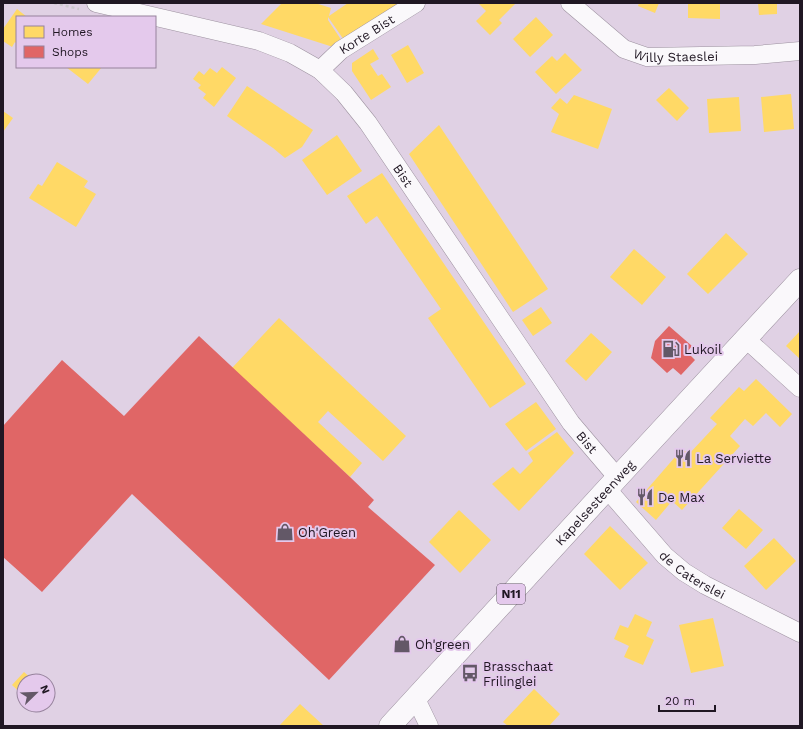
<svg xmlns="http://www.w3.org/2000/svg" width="803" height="729" viewBox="0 0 803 729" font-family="'Work Sans',sans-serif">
	<rect width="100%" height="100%" fill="#e0d1e4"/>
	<!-- homes -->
	<path fill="#ffd966" d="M 282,3 L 315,3 L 331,8 L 329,16 L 348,3 L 400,3 L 344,40 L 328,17 L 328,20 L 342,41 L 333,47 L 261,24 Z
		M 478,3 L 516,3 L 499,20 L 502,23 L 490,35 L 476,21 L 486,11 Z
		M 639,3 L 659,3 L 655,13 L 638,6 Z
		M 688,3 L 720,3 L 720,19 L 688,18 Z
		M 758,3 L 777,3 L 777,14 L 759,15 Z
		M 17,9 L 27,17 L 17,17 L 17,44 L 15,42 L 12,47 L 3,41 L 3,29 Z
		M 536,17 L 553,35 L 530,57 L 513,39 Z
		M 408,45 L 424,73 L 407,83 L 391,55 Z
		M 373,49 L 379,59 L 370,64 L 378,76 L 382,74 L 391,87 L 371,100 L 352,71 L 352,63 Z
		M 565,53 L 582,70 L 556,94 L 535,72 L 552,56 L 557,61 Z
		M 66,67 L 102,67 L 88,84 Z
		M 222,67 L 236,78 L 214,107 L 203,98 L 206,94 L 198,88 L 201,85 L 193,79 L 199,71 L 204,75 L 210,68 L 217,73 Z
		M 247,86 L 313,130 L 302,147 L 285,158 L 273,148 L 227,116 Z
		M 669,88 L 689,108 L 677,121 L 656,100 Z
		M 791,94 L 794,129 L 764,132 L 761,97 Z
		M 574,95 L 612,109 L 598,149 L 551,132 L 559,114 L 551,108 L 560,98 L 567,104 Z
		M 739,97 L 741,131 L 709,133 L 707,99 Z
		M 3,111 L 13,118 L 3,132 Z
		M 439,125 L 548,289 L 513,312 L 409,154 Z
		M 337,135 L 362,171 L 327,195 L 302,160 Z
		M 57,162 L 88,181 L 84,187 L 96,194 L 76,227 L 29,198 L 38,184 L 42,186 Z
		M 382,173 L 526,384 L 490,408 L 428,318 L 441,309 L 377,216 L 366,224 L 347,196 Z
		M 726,233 L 748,254 L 708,294 L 687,274 Z
		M 634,249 L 666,277 L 642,305 L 610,277 Z
		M 541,307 L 552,323 L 533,336 L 522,320 Z
		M 279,318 L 406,436 L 383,461 L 328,411 L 318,422 L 362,463 L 350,477 L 232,368 Z
		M 800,331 L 800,359 L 786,346 Z
		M 591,333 L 612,352 L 586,381 L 565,361 Z
		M 756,379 L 792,414 L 780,427 L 766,413 L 753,426 L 745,419 L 730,436 L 740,446 L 682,510 L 672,501 L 656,520 L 636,502 L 682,449 L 689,454 L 717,424 L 710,418 L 739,387 L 744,391 Z
		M 536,402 L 556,429 L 526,451 L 505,424 Z
		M 557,432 L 574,453 L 519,511 L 492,484 L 513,467 L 520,474 L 533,461 L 528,453 Z
		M 739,509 L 763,530 L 746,549 L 722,528 Z
		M 459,510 L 491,540 L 460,573 L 429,542 Z
		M 610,526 L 648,563 L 620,590 L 584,554 Z
		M 774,538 L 796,561 L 766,590 L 744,566 Z
		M 635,614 L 652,622 L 646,636 L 654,640 L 643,665 L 624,657 L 629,646 L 614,639 L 620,625 L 628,628 Z
		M 713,618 L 724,666 L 691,673 L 679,625 Z
		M 24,672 L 34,681 L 24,681 L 24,696 L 12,685 Z
		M 534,689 L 560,714 L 549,726 L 508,726 L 503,722 Z
		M 300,704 L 324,726 L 279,726 Z"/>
	<!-- shops -->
	<path fill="#e06666" d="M 669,326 L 692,346 L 687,352 L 695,360 L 681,375 L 673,368 L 667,373 L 651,358 L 655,341 Z
		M 199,336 L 350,477 L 374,500 L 368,507 L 435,565 L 329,680 L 132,494 L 42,592 L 3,557 L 3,426 L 62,360 L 124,416 Z"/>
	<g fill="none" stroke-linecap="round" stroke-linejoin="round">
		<!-- minor casing -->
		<g stroke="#9c919f" stroke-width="19">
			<g id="minor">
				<path id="s1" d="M 96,3 L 259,41 L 290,53 L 320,70 L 344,93 L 368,123 L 571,423 L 617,477"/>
				<path id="s2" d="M 570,3 L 624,49 L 647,57 L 755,55 L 800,51"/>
				<path id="s3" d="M 320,70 L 341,50 L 416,3"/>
				<path d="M 746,339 L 800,388"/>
				<path id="s4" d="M 607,489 L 665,556 L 684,572 L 705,585 L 800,633"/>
				<path d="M 416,699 L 429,726"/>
			</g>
		</g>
		<!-- major casing -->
		<g stroke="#9c919f" stroke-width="23">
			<g id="major">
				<path id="s5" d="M 390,726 L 607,489 L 800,280"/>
			</g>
		</g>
		<!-- path -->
		<path stroke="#ccc8cd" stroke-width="2.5" stroke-dasharray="3 3" stroke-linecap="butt" d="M 54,3 L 79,9"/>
		<!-- minor -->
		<use href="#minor" stroke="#faf8fb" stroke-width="18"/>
		<!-- major -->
		<use href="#major" stroke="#faf8fb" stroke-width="22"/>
	</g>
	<!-- icons -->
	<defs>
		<g id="fuel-bare" transform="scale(1.38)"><path d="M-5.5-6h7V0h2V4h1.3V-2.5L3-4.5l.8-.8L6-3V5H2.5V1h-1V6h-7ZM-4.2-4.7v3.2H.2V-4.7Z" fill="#635867" stroke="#e4c9ec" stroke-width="2.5" paint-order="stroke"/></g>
		<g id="restaurant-bare" transform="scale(1.38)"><path d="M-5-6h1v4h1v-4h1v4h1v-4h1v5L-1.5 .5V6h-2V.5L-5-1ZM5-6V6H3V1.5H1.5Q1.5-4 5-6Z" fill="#635867" stroke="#e4c9ec" stroke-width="2.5" paint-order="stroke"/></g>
		<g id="shop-bare" transform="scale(1.38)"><path d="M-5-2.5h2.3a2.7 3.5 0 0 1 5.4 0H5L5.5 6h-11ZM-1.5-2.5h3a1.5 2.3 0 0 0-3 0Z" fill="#635867" stroke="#e4c9ec" stroke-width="2.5" paint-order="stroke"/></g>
		<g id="bus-bare" transform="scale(1.38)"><path d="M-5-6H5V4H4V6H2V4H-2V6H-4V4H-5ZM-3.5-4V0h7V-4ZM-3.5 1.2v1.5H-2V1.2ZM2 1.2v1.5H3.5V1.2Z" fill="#635867" stroke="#e4c9ec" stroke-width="2.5" paint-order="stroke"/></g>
	</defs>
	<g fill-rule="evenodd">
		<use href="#fuel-bare" x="671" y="349"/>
		<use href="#restaurant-bare" x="683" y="458"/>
		<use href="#restaurant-bare" x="645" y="497"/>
		<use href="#shop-bare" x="285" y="532"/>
		<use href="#shop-bare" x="402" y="644"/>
		<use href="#bus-bare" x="470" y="673"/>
	</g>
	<g text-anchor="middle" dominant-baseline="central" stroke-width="4" stroke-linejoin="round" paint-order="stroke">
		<!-- shield labels -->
		<rect fill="#e4c9ec" stroke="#5b4c5f" stroke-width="1" x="497" y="584" width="28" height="20" rx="3"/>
		<g font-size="12" font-weight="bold" fill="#201723">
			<text x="511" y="594">N11</text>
		</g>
		<!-- street labels -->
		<g font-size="13" fill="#201723" stroke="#e4c9ec">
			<text stroke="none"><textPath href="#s3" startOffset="59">Korte Bist</textPath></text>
			<text stroke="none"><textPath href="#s2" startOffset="124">Willy Staeslei</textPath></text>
			<text stroke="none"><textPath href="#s1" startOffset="370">Bist</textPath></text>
			<text stroke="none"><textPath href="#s1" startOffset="694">Bist</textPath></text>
			<text stroke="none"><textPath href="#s5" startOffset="303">Kapelsesteenweg</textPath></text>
			<text stroke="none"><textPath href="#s4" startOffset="122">de Caterslei</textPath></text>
		</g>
		<!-- poi labels -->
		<g font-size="13" fill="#201723" stroke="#e4c9ec" text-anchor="start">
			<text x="684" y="349">Lukoil</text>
			<text x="696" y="458">La Serviette</text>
			<text x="658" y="497">De Max</text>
			<text x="298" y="532">Oh'Green</text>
			<text x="415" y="644">Oh'green</text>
			<text x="483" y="666">Brasschaat<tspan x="483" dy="15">Frilinglei</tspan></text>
		</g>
	</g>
	<!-- border -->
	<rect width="803" height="729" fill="none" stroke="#201723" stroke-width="8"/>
	<!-- legend -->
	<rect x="16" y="16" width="140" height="52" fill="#e4c9ec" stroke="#96829c"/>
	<rect x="24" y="26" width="20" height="12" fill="#ffd966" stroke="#96829c"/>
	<text x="52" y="36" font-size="12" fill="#201723">Homes</text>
	<rect x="24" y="46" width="20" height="12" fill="#e06666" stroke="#96829c"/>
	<text x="52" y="56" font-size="12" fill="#201723">Shops</text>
	<!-- north arrow -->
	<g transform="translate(36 693) rotate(67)"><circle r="19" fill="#e4c9ec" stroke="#96829c"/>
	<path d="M0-3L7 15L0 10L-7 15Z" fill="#635867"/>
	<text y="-6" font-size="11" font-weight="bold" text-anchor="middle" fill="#201723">N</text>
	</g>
	<!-- scale -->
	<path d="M659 705v6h56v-6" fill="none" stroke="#201723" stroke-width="2"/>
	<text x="665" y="705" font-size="12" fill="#201723" stroke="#e4c9ec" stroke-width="3" paint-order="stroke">20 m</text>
</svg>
